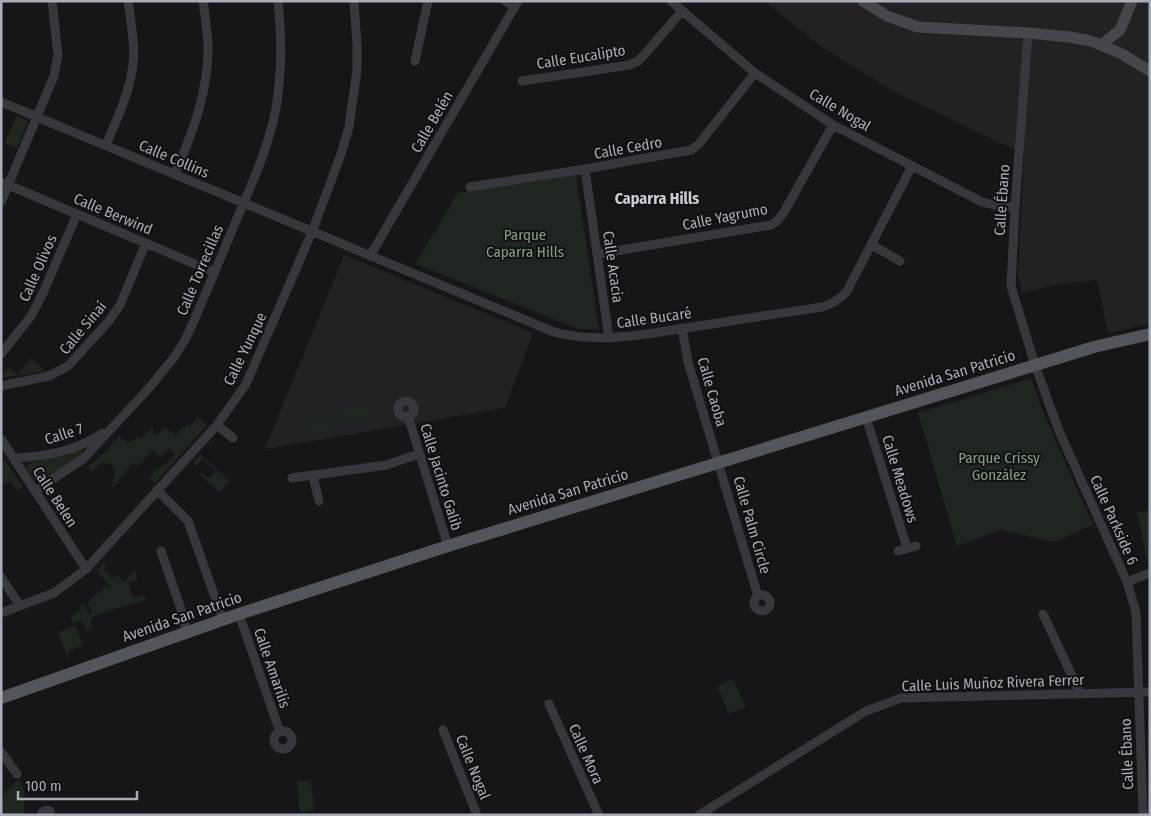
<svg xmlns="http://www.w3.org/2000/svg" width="1151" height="816" viewBox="0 0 1151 816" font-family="'Fira Sans Condensed',sans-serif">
	<rect width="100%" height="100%" fill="#161618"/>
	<!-- built -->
	<path fill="#222225" d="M 764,1 L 1150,1 L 1150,324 L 1108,333 L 1097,280 L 1061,284 L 1022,293 L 1018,273 L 1024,155 L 889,89 L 822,47 Z
		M 344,255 L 533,333 L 505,408 L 265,449 Z"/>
	<!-- green -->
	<path fill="#1e261f" d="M 16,116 L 28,121 L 17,148 L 5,143 Z
		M 576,175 L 599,330 L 578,329 L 415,264 L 458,193 Z
		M 31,358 L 45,371 L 1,378 L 1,374 L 9,368 L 18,374 Z
		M 1028,379 L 1032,380 L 1044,414 L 1093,525 L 1055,542 L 1000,530 L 957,546 L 918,413 Z
		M 370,402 L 373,417 L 342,424 L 338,409 Z
		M 335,416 L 337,431 L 308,434 L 306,419 Z
		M 198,417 L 207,425 L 155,483 L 149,478 L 157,469 L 158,470 L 164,464 L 165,466 L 175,455 L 169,448 L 161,457 L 153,450 L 138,467 L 133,463 L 113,488 L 112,486 L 114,483 L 112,480 L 116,476 L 113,472 L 116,471 L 110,463 L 106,465 L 103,462 L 92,472 L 88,467 L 107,450 L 119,435 L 126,442 L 133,441 L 138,437 L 141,438 L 153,427 L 154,429 L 152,432 L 156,435 L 165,427 L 175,435 L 188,424 L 190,426 Z
		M 80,450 L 83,453 L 82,455 L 42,481 L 35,480 L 27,469 L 28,464 L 32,462 L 64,456 Z
		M 200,454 L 230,481 L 220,492 L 200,475 L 202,473 L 209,479 L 216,471 L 203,459 L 197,466 L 193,463 Z
		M 5,460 L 23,487 L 17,491 L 10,481 L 1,485 L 1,462 Z
		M 1150,511 L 1150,565 L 1148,566 L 1137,512 Z
		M 104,562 L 106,565 L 103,569 L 113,579 L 117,575 L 124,582 L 135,571 L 137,580 L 128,583 L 133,598 L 145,595 L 146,600 L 96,615 L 90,621 L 93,628 L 86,631 L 81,620 L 75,622 L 74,624 L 72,622 L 71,616 L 81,610 L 79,607 L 82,605 L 84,605 L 89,614 L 93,612 L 87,603 L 106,586 L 108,589 L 111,587 L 97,571 Z
		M 75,625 L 83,645 L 68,651 L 69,658 L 68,658 L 58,632 Z
		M 733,679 L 746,707 L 729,714 L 717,686 Z
		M 19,779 L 25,792 L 24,801 L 24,815 L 1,815 C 1,792 3,794 19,779 Z
		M 311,780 L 314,810 L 300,812 L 297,782 Z"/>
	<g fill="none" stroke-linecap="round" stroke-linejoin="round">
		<!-- street -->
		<path stroke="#37383d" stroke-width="9" d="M 505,1 L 515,7
			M 671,1 L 755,73 L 833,125 L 982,202 L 998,206 L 1015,207
			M 1028,33 L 1015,207 L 1011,286 L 1035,365 L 1059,431 L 1127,582 L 1136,612 L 1143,815
			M 415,61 L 428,1
			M 522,81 L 630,65 L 638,61 L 644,55 L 682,11
			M 1,102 L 554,332 C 601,345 650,333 698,326 C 739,320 780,313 822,307 C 832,304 840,300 847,291 L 912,166
			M 106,145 C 117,119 130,92 133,64 C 135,43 131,22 128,1
			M 585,169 L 609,338
			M 175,174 C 193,132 209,90 208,44 C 207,30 205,15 203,1
			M 1,182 L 214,272
			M 470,187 L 585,169 L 691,150 L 698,145 L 755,73
			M 1,202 L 54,76 L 58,55 L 52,1
			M 872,245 L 900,261
			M 598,254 L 771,225 L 777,221 L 784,212 L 833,125
			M 370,256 L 518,1
			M 682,328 L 688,362 L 758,596
			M 1,354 L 31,316 L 42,295 L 77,214
			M 1,386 L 49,376 L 68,366 L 109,321 L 120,305 L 146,243
			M398 409a8 8 0 1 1 16 0a8 8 0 1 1-16 0Z
			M 408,416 L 448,546
			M 866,417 L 907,548
			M 217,425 L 233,438
			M 1,439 L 86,569
			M 13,458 C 44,457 77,451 103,433
			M 313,476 L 319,501
			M 292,478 L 386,465 L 419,454
			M 157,490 L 188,521 L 223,620
			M 35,491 L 83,459 L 149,388 L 175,356 L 186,338 C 202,304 216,268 231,233 C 248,192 268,151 276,108 C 282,72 282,37 278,1
			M 161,551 L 184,618 L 186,633
			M 898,551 L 916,546
			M 1,577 L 20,606
			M 1127,582 L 1150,573
			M754 603a8 8 0 1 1 16 0a8 8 0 1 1-16 0Z
			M 1,613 L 54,593 L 86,569 L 217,425 L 246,384 L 312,232 L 341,154 L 349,127 L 357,70 L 357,45 L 354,1
			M 239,614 L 280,732
			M 1043,614 L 1080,693
			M 549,704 L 599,815
			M 443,730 L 477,815
			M274 740a9 9 0 1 1 18 0a9 9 0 1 1-18 0Z
			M 1,752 L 17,774
			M 42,815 L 42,812 L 46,810 L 50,811 L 51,815
			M 699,815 L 866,711 L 901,698 L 1150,692"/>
		<!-- secondary -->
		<path stroke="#45474d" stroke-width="11" d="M 863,1 L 887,16 L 918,27 L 1028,33 L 1070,37 L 1091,41 L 1122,54 L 1150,71
			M 1101,45 L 1120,30 L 1132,1"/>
		<!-- primary -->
		<path stroke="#53555c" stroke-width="12" d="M 1,698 L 239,614 L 448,546 L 1094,347 L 1150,334"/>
	</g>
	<g text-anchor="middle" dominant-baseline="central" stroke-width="4" stroke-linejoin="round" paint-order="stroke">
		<!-- street labels -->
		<g font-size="15" fill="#a8adb8" stroke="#111113">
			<text transform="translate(581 57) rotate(-9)">Calle Eucalipto</text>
			<text transform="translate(840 110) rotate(31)">Calle Nogal</text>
			<text transform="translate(432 122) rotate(-60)">Calle Belén</text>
			<text transform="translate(628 148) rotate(-10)">Calle Cedro</text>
			<text transform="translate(174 159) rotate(23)">Calle Collins</text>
			<text transform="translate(1002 200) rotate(-86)">Calle Ébano</text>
			<text transform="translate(113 214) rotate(23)">Calle Berwind</text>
			<text transform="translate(725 217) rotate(-11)">Calle Yagrumo</text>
			<text transform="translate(613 267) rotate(82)">Calle Acacia</text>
			<text transform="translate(38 268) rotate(-66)">Calle Olivos</text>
			<text transform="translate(200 270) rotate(-67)">Calle Torrecillas</text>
			<text transform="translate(654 318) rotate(-8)">Calle Bucaré</text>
			<text transform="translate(83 328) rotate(-50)">Calle Sinaí</text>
			<text transform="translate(245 349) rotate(-64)">Calle Yunque</text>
			<text transform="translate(955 373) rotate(-17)">Avenida San Patricio</text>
			<text transform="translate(712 392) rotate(74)">Calle Caoba</text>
			<text transform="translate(64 434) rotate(-18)">Calle 7</text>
			<text transform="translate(441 477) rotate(73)">Calle Jacinto Galib</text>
			<text transform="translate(900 479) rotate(73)">Calle Meadows</text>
			<text transform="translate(568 492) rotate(-17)">Avenida San Patricio</text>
			<text transform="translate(55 497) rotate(57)">Calle Belen</text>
			<text transform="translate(1114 520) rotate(66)">Calle Parkside 6</text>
			<text transform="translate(752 525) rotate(74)">Calle Palm Circle</text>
			<text transform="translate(182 617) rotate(-19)">Avenida San Patricio</text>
			<text transform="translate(272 668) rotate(71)">Calle Amarilis</text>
			<text transform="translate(993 683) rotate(-2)">Calle Luis Muñoz Rivera Ferrer</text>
			<text transform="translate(586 754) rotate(66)">Calle Mora</text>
			<text transform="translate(1127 754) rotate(-92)">Calle Ébano</text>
			<text transform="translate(473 767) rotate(68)">Calle Nogal</text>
		</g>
		<!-- park labels -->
		<g font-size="15" fill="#7fa381" stroke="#111113">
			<text x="525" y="235">Parque<tspan x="525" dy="17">Caparra Hills</tspan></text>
			<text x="999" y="458">Parque Crissy<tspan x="999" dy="17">González</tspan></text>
		</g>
		<!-- neighbourhood labels -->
		<g font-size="16" font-weight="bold" fill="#c9ccd4" stroke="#111113">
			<text x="657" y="198">Caparra Hills</text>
		</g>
	</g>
	<!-- border -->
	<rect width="1151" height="816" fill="none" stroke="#a8adb8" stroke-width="5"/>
	<!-- scale -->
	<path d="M18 791v8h119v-8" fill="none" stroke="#a8adb8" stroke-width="2.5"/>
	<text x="25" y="791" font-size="15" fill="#a8adb8" stroke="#111113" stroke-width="4" paint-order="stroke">100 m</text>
</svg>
